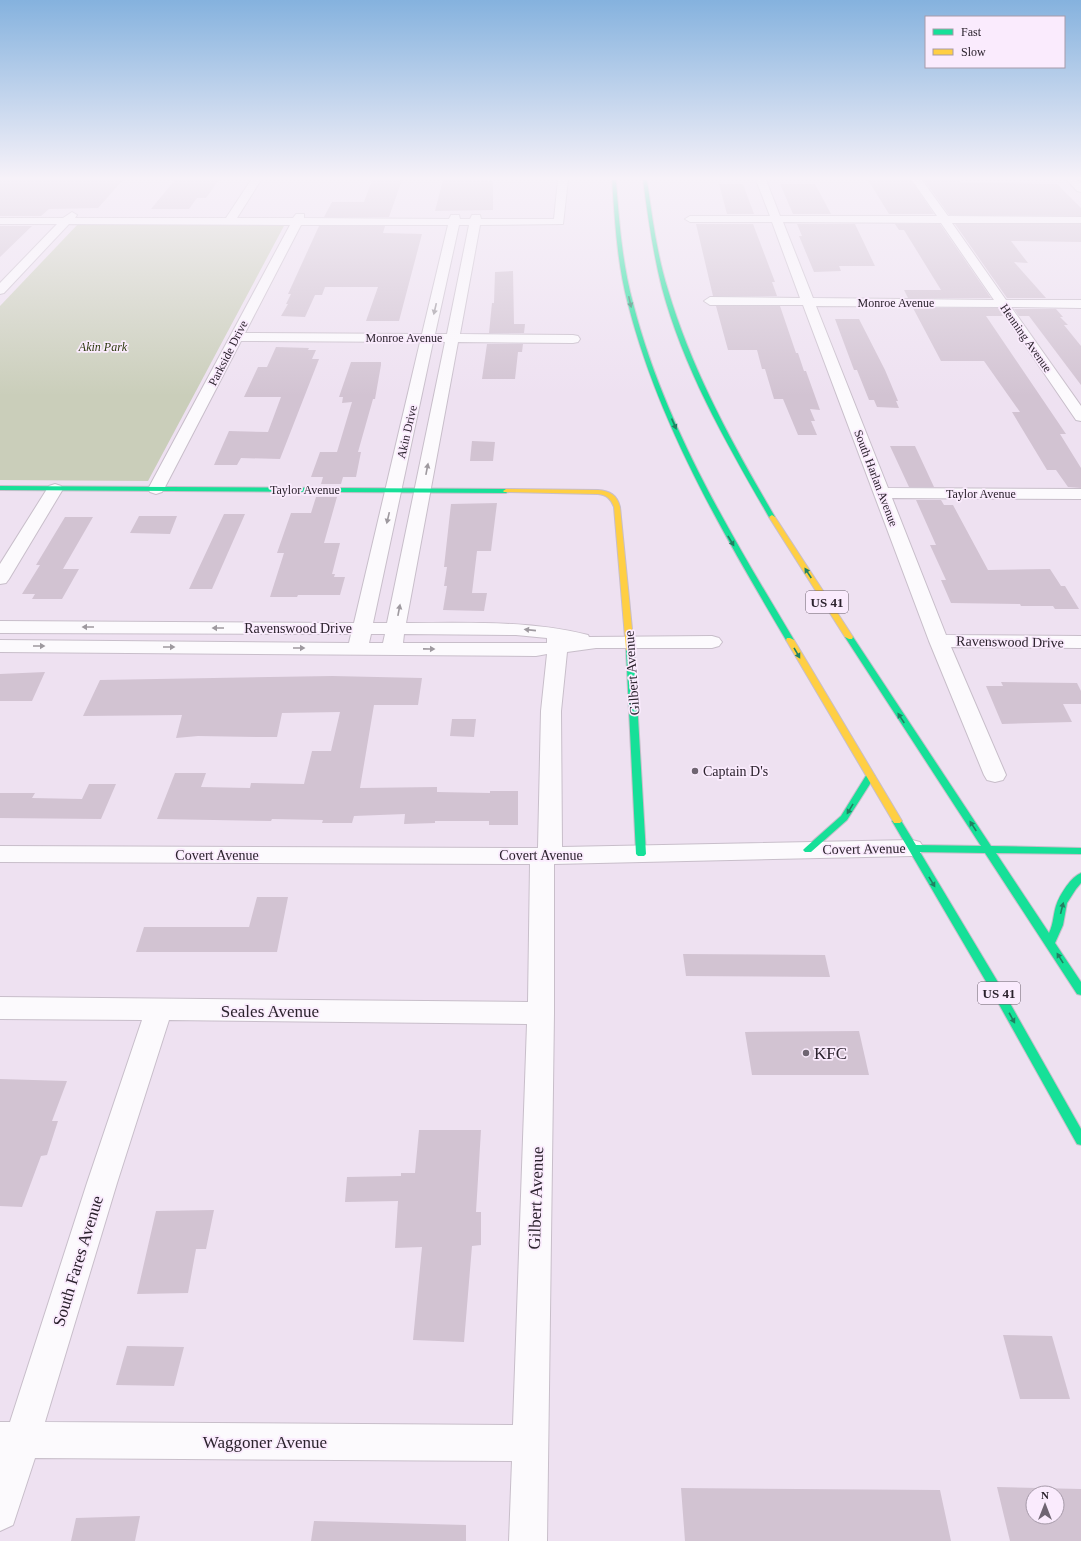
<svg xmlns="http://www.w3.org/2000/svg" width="1081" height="1541" viewBox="0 0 1081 1541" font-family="'Times New Roman',serif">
	<rect width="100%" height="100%" fill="#eee1f1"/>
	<!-- green -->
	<path fill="#caceba" d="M 79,223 L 285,224 L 148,481 L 0,480 L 0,306 Z"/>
	<!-- building -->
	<path fill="#d2c3d2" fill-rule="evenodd" d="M 0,180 L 123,180 L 98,208 L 49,209 L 41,216 L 0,216 Z
		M 175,180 L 219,180 L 206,198 L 197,198 L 189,209 L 151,209 Z
		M 372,180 L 402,180 L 389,217 L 324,217 L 332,202 L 364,202 Z
		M 443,180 L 493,181 L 493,210 L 435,211 Z
		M 868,180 L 911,180 L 934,214 L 889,214 Z
		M 924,180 L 959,180 L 962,183 L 1057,184 L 1081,208 L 1081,216 L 949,215 Z
		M 719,184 L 743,184 L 754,214 L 727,214 Z
		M 780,184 L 815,184 L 831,214 L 793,214 Z
		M 696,224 L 753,224 L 775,282 L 772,282 L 777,296 L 713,296 Z
		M 797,224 L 855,224 L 875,266 L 839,266 L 841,271 L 814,272 L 799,236 L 802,236 Z
		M 895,224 L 940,224 L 991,298 L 908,298 L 904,290 L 941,290 L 904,230 L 899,230 Z
		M 955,224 L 1081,224 L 1081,242 L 1011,241 L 1028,263 L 1014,262 L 1046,298 L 1007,298 Z
		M 0,226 L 32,226 L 0,257 Z
		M 319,226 L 385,226 L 383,233 L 422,234 L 399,321 L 366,321 L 378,287 L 325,287 L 322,295 L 315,295 L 305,317 L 281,316 L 288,304 L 286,304 L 291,294 L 288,294 Z
		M 513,271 L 514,324 L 525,324 L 524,333 L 489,333 L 492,303 L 494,303 L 495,272 Z
		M 716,306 L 780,306 L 796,353 L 798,353 L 804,371 L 806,371 L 820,410 L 810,409 L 815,421 L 811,421 L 817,435 L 798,435 L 783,399 L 774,399 L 765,369 L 762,369 L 757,350 L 728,350 Z
		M 913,308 L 998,308 L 1003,316 L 986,316 L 1066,434 L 1060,434 L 1081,468 L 1081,488 L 1068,487 L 1056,470 L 1047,470 L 1012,412 L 1020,412 L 984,361 L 941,361 Z
		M 1014,309 L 1056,309 L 1063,317 L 1060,317 L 1068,325 L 1064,325 L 1081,346 L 1081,385 L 1029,316 L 1019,316 Z
		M 835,319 L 859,319 L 885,370 L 898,401 L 896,401 L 899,408 L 877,407 L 874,400 L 869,400 L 857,370 L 854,370 Z
		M 487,344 L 523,344 L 522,352 L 518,352 L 515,379 L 482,379 Z
		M 276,347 L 309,348 L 308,350 L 316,350 L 312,359 L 319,359 L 280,459 L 241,458 L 237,465 L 214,465 L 229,431 L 268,432 L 281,397 L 244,397 L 258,367 L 267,367 Z
		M 351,362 L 381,362 L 381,365 L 375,399 L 373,399 L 358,452 L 361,452 L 356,477 L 343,477 L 341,484 L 321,484 L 323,477 L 311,477 L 320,452 L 337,452 L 352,402 L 342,403 L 343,397 L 339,397 Z
		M 472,441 L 495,442 L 493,461 L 470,461 Z
		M 890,446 L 915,446 L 934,487 L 909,487 Z
		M 316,497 L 337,497 L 324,543 L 340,543 L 332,574 L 335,574 L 334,577 L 345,577 L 340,595 L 298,595 L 297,597 L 270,597 L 284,553 L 277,553 L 291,513 L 311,513 Z
		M 916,500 L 941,500 L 944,505 L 953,505 L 988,570 L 1050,569 L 1061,586 L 1065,586 L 1079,609 L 1055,609 L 1053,606 L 1021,606 L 1020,604 L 951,603 L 941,580 L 946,580 L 930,545 L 936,545 Z
		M 497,503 L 491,551 L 477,551 L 472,593 L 487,593 L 484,611 L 443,610 L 447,586 L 444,586 L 447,567 L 444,567 L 451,504 Z
		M 224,514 L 245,514 L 212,589 L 189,589 Z
		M 139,516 L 177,516 L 170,534 L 130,533 Z
		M 65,517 L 93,517 L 63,569 L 79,569 L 62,599 L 32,599 L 35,594 L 22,594 L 40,565 L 36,565 Z
		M 45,672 L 32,701 L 0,701 L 0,674 Z
		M 332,676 L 422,678 L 418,705 L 374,705 L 360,788 L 437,787 L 437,792 L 490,793 L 490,791 L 518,791 L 518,825 L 489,825 L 489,821 L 435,821 L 435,823 L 404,824 L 405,814 L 354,816 L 352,823 L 322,823 L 323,820 L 272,819 L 271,821 L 157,819 L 175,773 L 206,773 L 201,787 L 250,788 L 251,783 L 304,784 L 312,751 L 331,751 L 340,712 L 282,713 L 277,737 L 256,737 L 198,736 L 176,738 L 182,715 L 83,716 L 100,680 Z
		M 1001,682 L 1077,683 L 1081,691 L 1081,704 L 1063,704 L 1072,722 L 1002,724 L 986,686 L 1003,686 Z
		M 452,719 L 476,719 L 474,737 L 450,736 Z
		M 89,784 L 116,784 L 101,819 L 0,818 L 0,793 L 35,793 L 32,798 L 82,799 Z
		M 257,897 L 288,897 L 277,952 L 136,952 L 144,927 L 249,927 Z
		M 683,954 L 825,955 L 830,977 L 686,976 Z
		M 859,1031 L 869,1075 L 752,1075 L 745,1032 Z
		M 0,1079 L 67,1081 L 52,1121 L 58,1121 L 47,1155 L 41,1156 L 22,1207 L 0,1206 Z
		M 419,1130 L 481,1130 L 476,1212 L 481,1212 L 481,1245 L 472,1246 L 464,1342 L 413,1340 L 422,1247 L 395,1248 L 398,1201 L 345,1202 L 347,1177 L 401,1176 L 401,1173 L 415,1173 Z
		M 214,1210 L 206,1249 L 196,1249 L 188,1293 L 137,1294 L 156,1211 Z
		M 1003,1335 L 1052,1336 L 1070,1399 L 1020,1399 Z
		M 127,1346 L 184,1347 L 174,1386 L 116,1385 Z
		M 997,1487 L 1081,1489 L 1081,1541 L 1010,1541 ZM 1033,1493 L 1057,1493 L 1057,1517 L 1033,1517 Z
		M 681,1488 L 940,1490 L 951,1541 L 685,1541 Z
		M 140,1516 L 135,1541 L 71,1541 L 76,1518 Z
		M 314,1521 L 466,1525 L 466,1541 L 311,1541 Z"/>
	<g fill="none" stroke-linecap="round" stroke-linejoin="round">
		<!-- street casing -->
		<g stroke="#c8beca" stroke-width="2">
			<path id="street" d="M 251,180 L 261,180 L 237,218 L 293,218 L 296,214 L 304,214 L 304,218 L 449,219 L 451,215 L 459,215 L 460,219 L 470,219 L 472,215 L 480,215 L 481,219 L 554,219 L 558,180 L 568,180 L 563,224 L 480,225 L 460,334 L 573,335 L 578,336 L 580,339 L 578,342 L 573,343 L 458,342 L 406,623 C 467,623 528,620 588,635 L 589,637 L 712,636 L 719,638 L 722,642 L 719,646 L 712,648 L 596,648 L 567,652 L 561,711 L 562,847 L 912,840 L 920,842 L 924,848 L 920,854 L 912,856 L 554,864 L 554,1013 L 547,1541 L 509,1541 L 512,1461 L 35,1458 L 13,1525 L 0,1531 L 0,1422 L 10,1422 L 87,1183 L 142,1020 L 0,1019 L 0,997 L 528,1002 L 530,864 L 0,862 L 0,846 L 538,848 L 541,711 L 547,654 L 536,656 L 0,652 L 0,640 L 349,643 L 351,634 L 0,633 L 0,621 L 354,623 L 420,342 L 241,341 L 164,489 L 162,492 L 156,494 L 150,492 L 148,489 L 290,225 L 69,224 L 4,293 L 0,294 L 0,283 L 57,224 L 0,224 L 0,218 L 63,218 L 72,212 L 77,215 L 75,218 L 226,218 ZM 301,225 L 448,225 L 422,334 L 245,333 ZM 459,225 L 469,225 L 447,334 L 435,334 ZM 433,342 L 445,342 L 387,623 L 373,623 ZM 371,634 L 385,634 L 383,643 L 369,643 ZM 404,634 L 516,635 L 547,638 L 547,643 L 403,643 ZM 169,1020 L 527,1024 L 513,1425 L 45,1422 L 117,1183 Z
				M 756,180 L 766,180 L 780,216 L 937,216 L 912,180 L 922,180 L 948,216 L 1081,217 L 1081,223 L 952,223 L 1006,300 L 1081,300 L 1081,308 L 1011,307 L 1081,406 L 1081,421 L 1076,420 L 999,307 L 816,306 L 888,488 L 1081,489 L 1081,499 L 892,498 L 946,635 L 1081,636 L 1081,648 L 951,647 L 1006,775 L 1003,780 L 995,782 L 987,780 L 984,775 L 929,641 L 803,305 L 710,305 L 704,301 L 710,297 L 800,298 L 772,222 L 690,222 L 685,219 L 690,216 L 770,216 ZM 783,222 L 941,223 L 994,300 L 813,298 Z
				M 1067,180 L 1078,180 L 1081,183 L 1081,192 L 1077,191 Z
				M 55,484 L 61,486 L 63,489 L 9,579 L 6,583 L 0,584 L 0,564 L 47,489 L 49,486 Z"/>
		</g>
		<!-- fast casing -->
		<g stroke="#c8beca" stroke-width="2">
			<path id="fast" d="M 612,180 L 616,180 C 619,221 622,263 633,303 C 664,425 730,533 794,640 L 793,642 L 790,642 L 786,640 C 723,533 659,425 628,304 C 617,263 615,221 612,180 Z
				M 643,180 L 647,180 C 652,217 657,255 668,290 C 692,371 733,445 775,517 L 774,518 L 770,518 L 769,517 C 727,444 684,370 662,288 C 653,253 648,217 643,180 Z
				M 0,486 L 506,489 L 509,491 L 506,493 L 0,490 Z
				M 846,635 L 849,635 L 853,637 L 991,846 L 1081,848 L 1081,854 L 996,853 L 1049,933 C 1054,923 1053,913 1057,903 C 1061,893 1071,877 1081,873 L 1081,883 L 1076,889 L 1067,903 L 1063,925 L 1055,943 L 1081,982 L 1081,995 L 1077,994 L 985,853 L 920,852 L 999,984 L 1081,1129 L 1081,1145 L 1077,1144 L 991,990 L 892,821 L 897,818 L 900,819 L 916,845 L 981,846 L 845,637 Z
				M 627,647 L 633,647 L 634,649 L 646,854 L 644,856 L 638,856 L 636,854 L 626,649 Z
				M 870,773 L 875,776 L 847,820 L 811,852 L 805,852 L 803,850 L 805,848 L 841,816 L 867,774 Z"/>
		</g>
		<!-- slow casing -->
		<g stroke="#c8beca" stroke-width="2">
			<path id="slow" d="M 506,489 L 598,490 C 610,491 617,495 620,507 L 634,649 L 633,651 L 627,651 L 626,649 L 614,507 C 611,499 607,495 598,494 L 504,492 L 503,491 Z
				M 772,515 L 775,517 L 853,637 L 852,639 L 849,639 L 845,637 L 769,517 Z
				M 787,638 L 790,638 L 794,640 L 902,821 L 900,823 L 894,823 L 786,640 Z"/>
		</g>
		<!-- street -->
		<use href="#street" fill="#fcfafd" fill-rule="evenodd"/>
		<!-- fast -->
		<use href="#fast" fill="#16e098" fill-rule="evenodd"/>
		<!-- slow -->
		<use href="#slow" fill="#ffcf43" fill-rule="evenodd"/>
	</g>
	<!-- one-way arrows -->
	<defs><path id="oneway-solid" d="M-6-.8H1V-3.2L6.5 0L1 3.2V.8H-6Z"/></defs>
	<g fill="#208162">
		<use href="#oneway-solid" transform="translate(630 302) rotate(77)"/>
		<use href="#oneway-solid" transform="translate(674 424) rotate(66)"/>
		<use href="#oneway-solid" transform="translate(731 541) rotate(59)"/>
		<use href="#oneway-solid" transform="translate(808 573) rotate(-123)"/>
		<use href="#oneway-solid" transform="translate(797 653) rotate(60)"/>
		<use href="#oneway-solid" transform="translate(901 718) rotate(-123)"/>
		<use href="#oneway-solid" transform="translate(850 809) rotate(121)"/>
		<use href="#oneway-solid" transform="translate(973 826) rotate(-123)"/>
		<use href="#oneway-solid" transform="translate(932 882) rotate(59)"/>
		<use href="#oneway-solid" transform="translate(1062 908) rotate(-76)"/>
		<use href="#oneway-solid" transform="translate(1060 958) rotate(-122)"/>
		<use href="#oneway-solid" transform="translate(1012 1018) rotate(61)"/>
	</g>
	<g fill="#9e999f">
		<use href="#oneway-solid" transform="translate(435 309) rotate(103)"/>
		<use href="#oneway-solid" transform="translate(427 469) rotate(-79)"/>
		<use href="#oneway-solid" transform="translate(388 518) rotate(103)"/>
		<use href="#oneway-solid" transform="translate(399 610) rotate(-79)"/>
		<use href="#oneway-solid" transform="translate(88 627) rotate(-180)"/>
		<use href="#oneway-solid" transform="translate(218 628) rotate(-180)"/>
		<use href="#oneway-solid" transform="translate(530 630) rotate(-174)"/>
		<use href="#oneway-solid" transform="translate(39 646)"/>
		<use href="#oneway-solid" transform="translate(169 647)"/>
		<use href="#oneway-solid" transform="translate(299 648)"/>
		<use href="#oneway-solid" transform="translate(429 649) rotate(1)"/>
	</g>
	<!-- sky -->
	<linearGradient id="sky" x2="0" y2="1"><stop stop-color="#85b2de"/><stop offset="0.45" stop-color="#f7f2f9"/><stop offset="1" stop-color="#f7f2f9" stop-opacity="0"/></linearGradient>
	<rect width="1081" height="396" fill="url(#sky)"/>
	<!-- markers -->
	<g fill="#6f6572" stroke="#faebfd" stroke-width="1.5">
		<circle cx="695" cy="771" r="4"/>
		<circle cx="806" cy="1053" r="4"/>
	</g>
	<g text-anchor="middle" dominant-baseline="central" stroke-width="3.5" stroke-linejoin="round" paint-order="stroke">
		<!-- far-street labels -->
		<g font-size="12" fill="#2b222d" stroke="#faebfd">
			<text x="896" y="303">Monroe Avenue</text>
			<text x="404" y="338">Monroe Avenue</text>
			<text transform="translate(1026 338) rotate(55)">Henning Avenue</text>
			<text transform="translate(228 353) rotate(-63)">Parkside Drive</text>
			<text transform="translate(407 432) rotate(-77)">Akin Drive</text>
			<text transform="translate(876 478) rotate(69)">South Harlan Avenue</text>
			<text x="305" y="490">Taylor Avenue</text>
			<text x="981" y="494">Taylor Avenue</text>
		</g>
		<!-- far-park labels -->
		<g font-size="12" font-style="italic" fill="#2d390e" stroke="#faebfd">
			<text x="103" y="347">Akin Park</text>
		</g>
		<!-- shield labels -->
		<g fill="#faebfd" stroke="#695e6b" stroke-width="1">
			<rect x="806" y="591" width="42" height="22" rx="3"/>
			<rect x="978" y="982" width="42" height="22" rx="3"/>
		</g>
		<g font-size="13" font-weight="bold" fill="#2b222d">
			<text x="827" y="602">US 41</text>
			<text x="999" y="993">US 41</text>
		</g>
		<!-- street labels -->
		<g font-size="14" fill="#2b222d" stroke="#faebfd">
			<text x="298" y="628">Ravenswood Drive</text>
			<text transform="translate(1010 642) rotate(1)">Ravenswood Drive</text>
			<text transform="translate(632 673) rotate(-94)">Gilbert Avenue</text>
			<text transform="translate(864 849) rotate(-1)">Covert Avenue</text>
			<text x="217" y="855">Covert Avenue</text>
			<text x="541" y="855">Covert Avenue</text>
		</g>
		<!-- poi labels -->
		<g font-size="14" fill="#2b222d" stroke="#faebfd" text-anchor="start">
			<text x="703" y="771">Captain D's</text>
		</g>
		<!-- near-street labels -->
		<g font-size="17" fill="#2b222d" stroke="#faebfd">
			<text x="270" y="1011">Seales Avenue</text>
			<text transform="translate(536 1198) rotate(-88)">Gilbert Avenue</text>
			<text transform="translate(78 1261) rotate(-73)">South Fares Avenue</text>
			<text x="265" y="1442">Waggoner Avenue</text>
		</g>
		<!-- near-poi labels -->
		<g font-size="17" fill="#2b222d" stroke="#faebfd" text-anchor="start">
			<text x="814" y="1053">KFC</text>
		</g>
	</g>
	<!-- legend -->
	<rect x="925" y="16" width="140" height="52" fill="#faebfd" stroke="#a79baa"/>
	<rect x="933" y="29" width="20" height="6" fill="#16e098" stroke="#a79baa"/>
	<text x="961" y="36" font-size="12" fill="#2b222d">Fast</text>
	<rect x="933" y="49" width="20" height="6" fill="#ffcf43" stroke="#a79baa"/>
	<text x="961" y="56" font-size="12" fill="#2b222d">Slow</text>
	<!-- north arrow -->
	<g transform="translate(1045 1505)"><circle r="19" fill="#faebfd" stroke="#a79baa"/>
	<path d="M0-3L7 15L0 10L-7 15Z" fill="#6f6572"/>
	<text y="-6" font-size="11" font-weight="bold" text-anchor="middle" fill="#2b222d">N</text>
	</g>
</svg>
